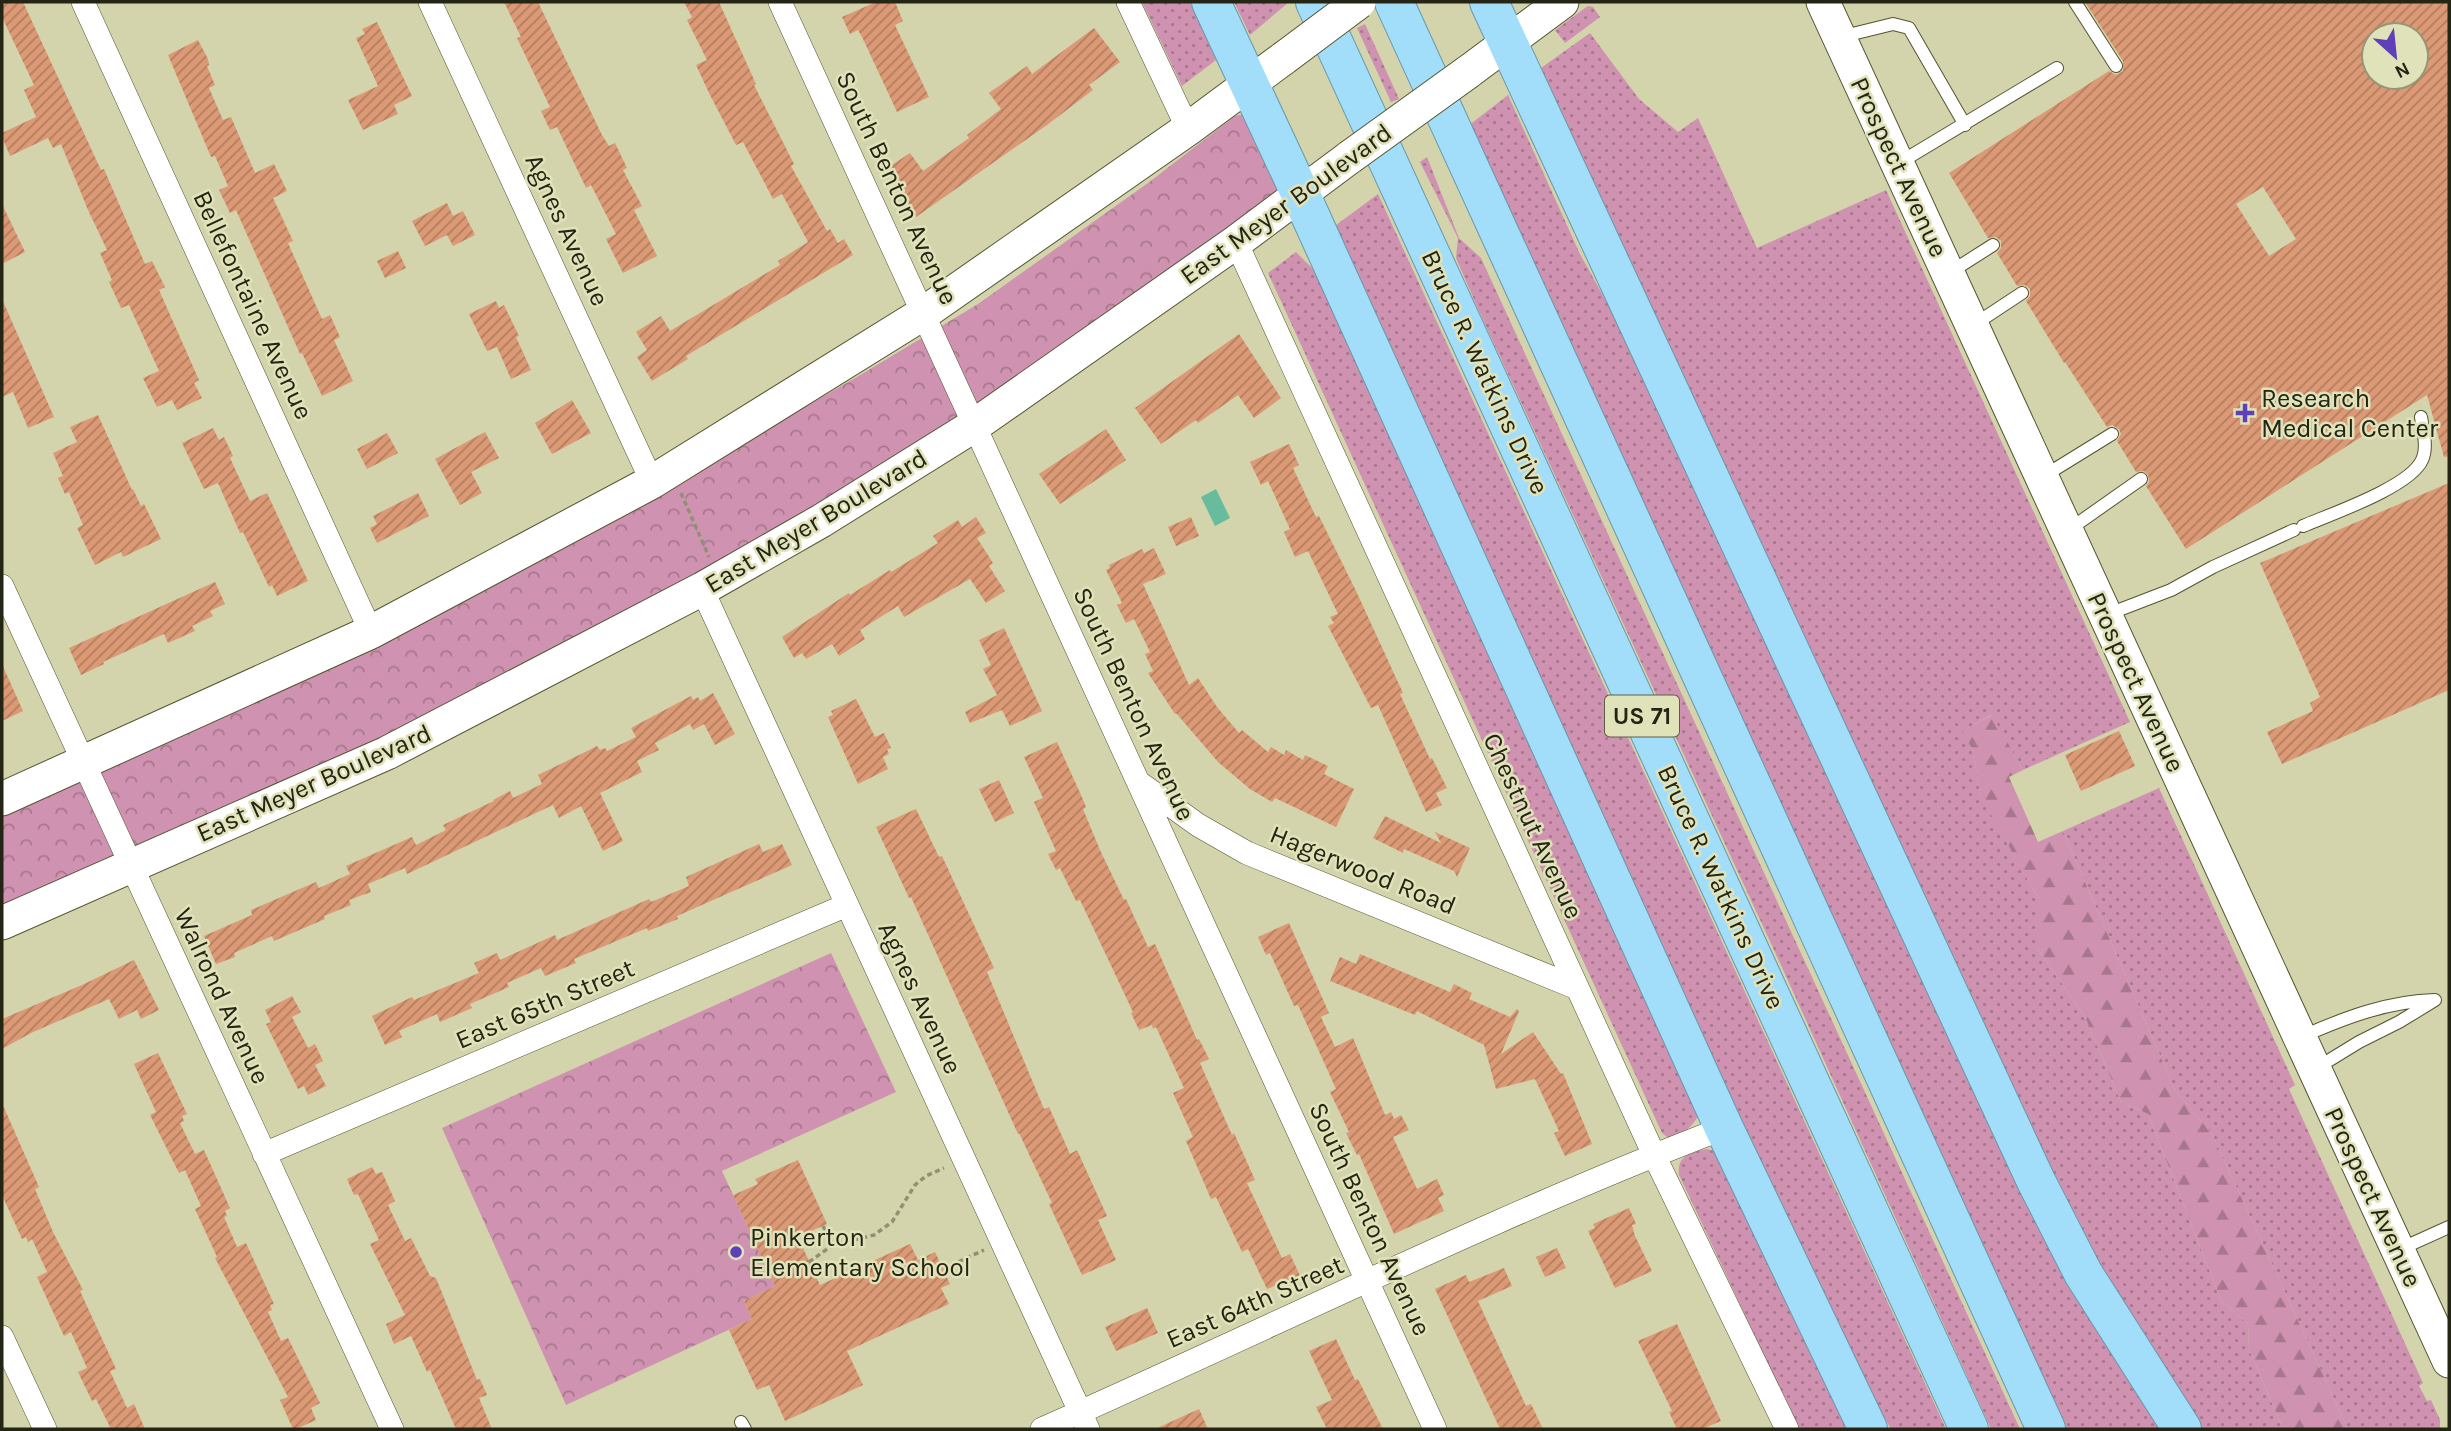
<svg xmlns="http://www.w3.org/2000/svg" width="2451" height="1431" viewBox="0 0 2451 1431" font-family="Karla,sans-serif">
	<defs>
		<pattern id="grass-dots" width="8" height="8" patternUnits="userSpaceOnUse" patternTransform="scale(1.75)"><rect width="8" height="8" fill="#cf92b0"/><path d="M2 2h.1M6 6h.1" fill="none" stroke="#a8778e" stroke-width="1.8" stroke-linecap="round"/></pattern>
		<pattern id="forest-firs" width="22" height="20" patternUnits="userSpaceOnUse" patternTransform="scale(1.75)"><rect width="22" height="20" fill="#cf92b0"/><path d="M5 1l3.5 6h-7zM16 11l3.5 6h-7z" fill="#a8778e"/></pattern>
		<pattern id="park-crowns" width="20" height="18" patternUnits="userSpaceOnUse" patternTransform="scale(1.75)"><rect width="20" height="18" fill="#cf92b0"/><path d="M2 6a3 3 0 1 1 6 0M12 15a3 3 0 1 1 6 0" fill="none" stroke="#a8778e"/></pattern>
		<pattern id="building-hatch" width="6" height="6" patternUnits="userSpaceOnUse" patternTransform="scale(1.75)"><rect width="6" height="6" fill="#dc9975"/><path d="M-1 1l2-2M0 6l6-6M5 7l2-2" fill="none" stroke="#b27d5f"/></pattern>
	</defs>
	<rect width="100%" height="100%" fill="#d3d4ac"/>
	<!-- grass -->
	<path fill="url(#grass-dots)" d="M 1142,2 L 1190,2 L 1216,60 L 1182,86 Z
		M 1234,2 L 1289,2 L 1250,35 Z
		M 1588,6 L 1593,7 L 1600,17 L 1565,43 L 1555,30 Z
		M 1365,24 L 1399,99 L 1391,102 L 1357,28 Z
		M 1590,33 L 1639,99 L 1678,132 L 1698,118 L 1757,248 L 1886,190 L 2130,722 L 2023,770 L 1991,715 L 1963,731 L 1972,749 L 1981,796 L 2038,898 L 2038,949 L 2085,1017 L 2121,1102 L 2148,1114 L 2221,1300 L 2248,1324 L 2249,1349 L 2283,1429 L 2198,1429 L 2092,1263 L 1541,73 L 1541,68 Z
		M 1508,95 L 1580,254 L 1645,371 L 2164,1429 L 2066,1429 L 1468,126 Z
		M 1427,157 L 1459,238 L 1481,258 L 2020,1429 L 1991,1429 L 1780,963 L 1478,309 L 1456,258 L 1458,238 L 1420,162 Z
		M 1378,194 L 1946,1429 L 1891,1429 L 1845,1350 L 1328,231 Z
		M 1296,252 L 1314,270 L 1699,1114 C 1693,1127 1681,1137 1667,1137 L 1662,1133 L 1268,273 Z
		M 2159,788 L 2295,1085 L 2289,1089 L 2423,1383 L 2419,1386 L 2427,1401 L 2431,1400 L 2440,1420 L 2440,1429 L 2348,1429 L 2212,1134 L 2175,1090 L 2063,831 Z
		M 1707,1149 L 1718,1152 L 1850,1429 L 1799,1429 L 1679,1175 C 1677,1155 1690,1153 1707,1149 Z"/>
	<!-- forest -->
	<path fill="url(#forest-firs)" d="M 1992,715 L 2023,770 L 2009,777 L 2038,842 L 2063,831 L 2175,1090 L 2212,1134 L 2348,1429 L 2283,1429 L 2249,1349 L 2248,1324 L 2221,1300 L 2148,1114 L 2121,1102 L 2085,1017 L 2038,949 L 2038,898 L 1981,797 L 1972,749 L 1962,731 Z"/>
	<!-- park -->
	<path fill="url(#park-crowns)" d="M 1244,114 L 1285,193 L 878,475 L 678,590 L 383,742 L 2,913 L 2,813 L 555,552 L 862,374 L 978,304 L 1148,183 L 1235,116 Z
		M 831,953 L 896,1092 L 722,1171 L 775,1286 L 744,1301 L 752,1319 L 566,1405 L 442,1128 Z"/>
	<!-- water -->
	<path fill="#67bc9e" d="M 1216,489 L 1230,518 L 1215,526 L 1201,497 Z"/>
	<!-- building -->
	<path fill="url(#building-hatch)" fill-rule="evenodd" d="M 2,2 L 23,2 L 101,170 L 104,169 L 145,264 L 152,261 L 165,287 L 159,290 L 199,380 L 194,383 L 202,398 L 177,410 L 172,400 L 157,407 L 143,378 L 159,371 L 129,305 L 121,308 L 109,282 L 112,280 L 100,253 L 107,250 L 88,210 L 61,144 L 53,148 L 48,138 L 10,156 L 2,137 L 2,133 L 36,117 L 24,90 L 34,85 L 2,17 Z
		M 504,2 L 538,2 L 602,135 L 609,146 L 615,143 L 627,168 L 623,170 L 642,206 L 634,210 L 657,256 L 623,273 L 606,239 L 616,234 L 591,185 L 586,188 L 557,127 L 550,130 L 541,111 L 550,107 L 517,38 L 521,37 Z
		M 684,2 L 719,2 L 756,84 L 754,85 L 794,164 L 791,166 L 827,231 L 830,229 L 838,243 L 844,239 L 853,255 L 686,356 L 688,359 L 652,381 L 637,357 L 647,350 L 636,332 L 661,316 L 670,331 L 780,265 L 778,261 L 808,242 L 782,194 L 773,199 L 743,142 L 736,145 L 709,93 L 696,65 L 707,60 L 687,20 L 692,17 Z
		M 876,2 L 895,2 L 903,21 L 895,25 L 929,97 L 897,112 L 863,39 L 858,30 L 850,34 L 842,17 Z
		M 2085,2 L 2449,2 L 2449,456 L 2444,457 L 2427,395 L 2186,549 L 2146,486 L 2149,482 L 2148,475 L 2144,471 L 2136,472 L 2117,441 L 2121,434 L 2119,429 L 2112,425 L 2107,427 L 2065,362 L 2064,363 L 2026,301 L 2030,296 L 2030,289 L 2025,285 L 2017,286 L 1997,253 L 2001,248 L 2001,241 L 1996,237 L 1988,238 L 1949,173 L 2109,71 L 2116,75 L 2123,71 L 2123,61 ZM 2374,35 L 2416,35 L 2416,77 L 2374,77 ZM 2263,187 L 2296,239 L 2269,256 L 2236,204 Z
		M 377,22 L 412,96 L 394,105 L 398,114 L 363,130 L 348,100 L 378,86 L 356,38 L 365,34 L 362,29 Z
		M 1094,28 L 1120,62 L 1089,85 L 1093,90 L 1047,125 L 916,217 L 900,194 L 905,191 L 889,167 L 910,153 L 923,171 L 969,138 L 967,135 L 1001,109 L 989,93 L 1027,66 L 1032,74 Z
		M 198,40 L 208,59 L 209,65 L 207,66 L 215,85 L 209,88 L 223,120 L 231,117 L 255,173 L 274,164 L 287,191 L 273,198 L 293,241 L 288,243 L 322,319 L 330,315 L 340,337 L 334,340 L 353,381 L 322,396 L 302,353 L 300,354 L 236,210 L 230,213 L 219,190 L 228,186 L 215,156 L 211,157 L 168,55 Z
		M 447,203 L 453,216 L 463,211 L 475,235 L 453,246 L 447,235 L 425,246 L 412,221 Z
		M 2,204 L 25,252 L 2,264 Z
		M 398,251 L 406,268 L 385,278 L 377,261 Z
		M 2,299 L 54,417 L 28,428 L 13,392 L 2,397 Z
		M 496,301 L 499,308 L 504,305 L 519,336 L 516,337 L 531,370 L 511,379 L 497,347 L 487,351 L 469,314 Z
		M 1239,334 L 1281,398 L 1254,418 L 1238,395 L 1198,423 L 1196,420 L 1161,444 L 1135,408 Z
		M 572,400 L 591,433 L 552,454 L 535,423 Z
		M 98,415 L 132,490 L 133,489 L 141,506 L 144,504 L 161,539 L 123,557 L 121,552 L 95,565 L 77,528 L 83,525 L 69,492 L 65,494 L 58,478 L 63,476 L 53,453 L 77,442 L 70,427 Z
		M 213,428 L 219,440 L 224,437 L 233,456 L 230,458 L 250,501 L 267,493 L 308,581 L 277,596 L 272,585 L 269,587 L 243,532 L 240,533 L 218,483 L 204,489 L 182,443 Z
		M 1106,429 L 1126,460 L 1060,504 L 1039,474 Z
		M 485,432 L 499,458 L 471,472 L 482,493 L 460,505 L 435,459 Z
		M 387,433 L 398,453 L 367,469 L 357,449 Z
		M 1289,444 L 1299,465 L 1293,468 L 1316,517 L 1319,516 L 1357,593 L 1403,693 L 1400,694 L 1430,759 L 1432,758 L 1447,788 L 1436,793 L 1442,805 L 1426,812 L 1378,705 L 1371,708 L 1328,626 L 1334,623 L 1330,617 L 1338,614 L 1308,551 L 1295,557 L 1284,532 L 1290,529 L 1268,481 L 1261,485 L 1250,462 Z
		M 2449,483 L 2449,690 L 2282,764 L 2267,732 L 2313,711 L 2310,703 L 2320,697 L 2260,563 Z
		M 418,493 L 429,516 L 377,543 L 370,528 L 377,524 L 373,516 Z
		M 976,517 L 986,533 L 977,538 L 993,563 L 989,566 L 1005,591 L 986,603 L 970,579 L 904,617 L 898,606 L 860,630 L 865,639 L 839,656 L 832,644 L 806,659 L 802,653 L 794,658 L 782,637 L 849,593 L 850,595 L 890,570 L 891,572 L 938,543 L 933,536 L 958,520 L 962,527 Z
		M 1191,517 L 1199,536 L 1176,546 L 1168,527 Z
		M 1154,548 L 1166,574 L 1143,584 L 1189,685 L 1198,678 L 1217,707 L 1239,733 L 1242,730 L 1268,752 L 1271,747 L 1284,755 L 1286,750 L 1303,760 L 1305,755 L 1328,766 L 1324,774 L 1354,789 L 1336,827 L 1275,798 L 1272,802 L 1250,789 L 1218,762 L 1176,713 L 1175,714 L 1148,673 L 1153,671 L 1145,654 L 1150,652 L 1134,619 L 1126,623 L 1117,605 L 1122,603 L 1106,570 L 1110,568 L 1109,565 L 1142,549 L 1144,553 Z
		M 215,582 L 225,604 L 210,611 L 213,616 L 192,626 L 195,631 L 168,643 L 164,634 L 103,662 L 104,664 L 81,675 L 69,648 Z
		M 1004,628 L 1042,711 L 1010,726 L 1002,710 L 970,723 L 965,712 L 997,695 L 983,669 L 991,665 L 979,640 Z
		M 2,664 L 23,711 L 2,721 Z
		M 713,693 L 735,734 L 715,745 L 704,724 L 693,730 L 690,724 L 655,743 L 659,750 L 637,761 L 642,772 L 600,793 L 623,841 L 603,851 L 581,806 L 559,818 L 553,805 L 407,874 L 405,868 L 368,884 L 371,892 L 349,900 L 351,905 L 324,916 L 325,919 L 274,941 L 272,936 L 234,953 L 235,957 L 216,964 L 204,936 L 252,915 L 251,910 L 316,882 L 319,888 L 350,874 L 346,866 L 412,837 L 416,845 L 446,830 L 443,825 L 494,801 L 493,800 L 510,791 L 513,798 L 542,784 L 538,775 L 579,755 L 597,746 L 600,750 L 605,748 L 607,751 L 636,737 L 631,728 L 691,696 L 693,700 L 698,697 L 700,701 Z
		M 856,699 L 875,737 L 884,733 L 891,748 L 887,749 L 889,754 L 883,757 L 888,769 L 858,784 L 828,717 L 833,715 L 831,711 Z
		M 2119,731 L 2135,766 L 2081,791 L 2065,755 Z
		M 1057,742 L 1081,795 L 1086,807 L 1083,809 L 1100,850 L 1124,900 L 1126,899 L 1148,947 L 1155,944 L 1197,1040 L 1199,1039 L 1209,1059 L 1200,1063 L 1232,1135 L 1234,1133 L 1255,1180 L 1247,1183 L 1282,1258 L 1290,1254 L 1302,1280 L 1286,1287 L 1284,1282 L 1267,1289 L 1248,1249 L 1242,1252 L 1216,1197 L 1211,1199 L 1186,1141 L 1193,1137 L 1173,1093 L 1184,1088 L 1156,1027 L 1153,1029 L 1152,1025 L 1139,1030 L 1131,1013 L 1133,1012 L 1080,900 L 1076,901 L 1060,868 L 1056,870 L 1048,854 L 1056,851 L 1034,802 L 1043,798 L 1024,757 Z
		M 999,780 L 1014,813 L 995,822 L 979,789 Z
		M 916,809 L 939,857 L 942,856 L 994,968 L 987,972 L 1044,1109 L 1049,1107 L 1070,1154 L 1077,1150 L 1107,1216 L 1098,1220 L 1116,1260 L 1082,1275 L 1049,1204 L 1052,1203 L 1019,1133 L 1018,1134 L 911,897 L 909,898 L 876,827 Z
		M 1385,816 L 1441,843 L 1435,832 L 1470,848 L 1457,877 L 1454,871 L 1404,849 L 1403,853 L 1373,838 Z
		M 759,844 L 763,852 L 782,844 L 792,865 L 677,916 L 678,919 L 648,931 L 647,928 L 574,959 L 576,963 L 545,976 L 541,968 L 507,983 L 509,987 L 470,1004 L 472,1008 L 440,1022 L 437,1014 L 399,1031 L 402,1037 L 385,1045 L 372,1016 L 412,997 L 414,1000 L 479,973 L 474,963 L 497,953 L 500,960 L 555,935 L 557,940 L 649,899 L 651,902 L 689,886 L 686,877 Z
		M 1289,923 L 1329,1013 L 1321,1017 L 1335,1047 L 1353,1038 L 1385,1115 L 1391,1112 L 1394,1119 L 1401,1115 L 1409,1130 L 1393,1137 L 1417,1189 L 1437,1179 L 1444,1195 L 1438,1198 L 1444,1211 L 1394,1234 L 1359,1154 L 1357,1155 L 1346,1133 L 1349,1132 L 1330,1092 L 1336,1089 L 1298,1005 L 1294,1006 L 1270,953 L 1266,955 L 1258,937 Z
		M 1360,954 L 1450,992 L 1454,984 L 1472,993 L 1469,999 L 1510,1017 L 1517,1009 L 1519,1011 L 1501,1054 L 1533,1032 L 1561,1074 L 1563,1073 L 1592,1144 L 1565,1156 L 1554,1133 L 1559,1131 L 1535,1079 L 1496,1089 L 1484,1045 L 1417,1011 L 1415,1015 L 1330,981 L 1340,957 L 1356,964 Z
		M 134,960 L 159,1010 L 141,1019 L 137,1010 L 119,1019 L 109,999 L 31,1033 L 2,1049 L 2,1019 L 82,985 Z
		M 292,996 L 301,1012 L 292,1017 L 308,1048 L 315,1044 L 323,1061 L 315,1065 L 326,1086 L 308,1095 L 304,1086 L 298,1089 L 266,1024 L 271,1022 L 265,1010 Z
		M 158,1053 L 187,1114 L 182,1116 L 184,1121 L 180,1123 L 195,1154 L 204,1150 L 230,1208 L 225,1211 L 227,1216 L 224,1217 L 237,1247 L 246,1243 L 274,1304 L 270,1305 L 272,1310 L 268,1312 L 281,1341 L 288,1338 L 320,1403 L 311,1408 L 316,1420 L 296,1429 L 293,1429 L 280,1400 L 288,1397 L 215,1258 L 217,1257 L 195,1209 L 201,1206 L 185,1170 L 179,1173 L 150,1115 L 156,1112 L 134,1064 Z
		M 2,1103 L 39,1187 L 35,1189 L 53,1232 L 83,1290 L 80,1291 L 116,1369 L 110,1371 L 127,1408 L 134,1404 L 145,1429 L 111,1429 L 96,1399 L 92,1401 L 78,1372 L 87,1368 L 71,1332 L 64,1336 L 37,1277 L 47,1272 L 32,1239 L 28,1242 L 26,1237 L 22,1239 L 2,1195 Z
		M 798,1160 L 827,1224 L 798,1237 L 820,1285 L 910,1244 L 918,1260 L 935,1252 L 950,1284 L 941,1288 L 949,1304 L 847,1351 L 863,1385 L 785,1421 L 769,1385 L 757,1390 L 729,1330 L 752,1319 L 744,1301 L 775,1286 L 733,1195 L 758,1184 L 755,1179 Z
		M 372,1167 L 376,1174 L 382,1172 L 395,1201 L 388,1205 L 405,1241 L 411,1238 L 430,1276 L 436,1278 L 477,1380 L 480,1379 L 487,1395 L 479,1398 L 492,1429 L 456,1429 L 430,1370 L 427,1372 L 411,1336 L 394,1344 L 386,1324 L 405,1315 L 370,1244 L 379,1240 L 358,1194 L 354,1195 L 347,1179 Z
		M 1629,1208 L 1636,1224 L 1632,1225 L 1635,1236 L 1652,1271 L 1615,1288 L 1588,1231 L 1595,1228 L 1593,1224 Z
		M 1557,1248 L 1566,1268 L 1545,1277 L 1536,1257 Z
		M 1504,1268 L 1512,1286 L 1478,1301 L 1526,1406 L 1531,1404 L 1543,1429 L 1500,1429 L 1435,1289 L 1466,1275 L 1469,1282 Z
		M 1147,1308 L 1158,1333 L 1116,1351 L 1105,1327 Z
		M 1677,1324 L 1721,1421 L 1702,1429 L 1677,1429 L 1669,1412 L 1672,1411 L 1638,1341 Z
		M 1336,1339 L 1355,1380 L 1358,1379 L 1383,1429 L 1327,1429 L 1316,1407 L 1332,1400 L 1309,1351 Z
		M 1199,1409 L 1208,1429 L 1155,1429 Z"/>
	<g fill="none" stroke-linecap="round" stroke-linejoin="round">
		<!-- service casing -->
		<g stroke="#545430" stroke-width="14">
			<path id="service" d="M 2075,2 L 2116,66
				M 1840,37 L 1893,24 L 1909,28 L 1965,125
				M 1899,163 L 2057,68
				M 1949,273 L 1993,245
				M 1972,326 L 2022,293
				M 2044,476 L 2112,434
				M 2303,526 C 2331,514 2410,487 2422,460 C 2428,448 2423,430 2421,417
				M 2067,531 L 2141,479
				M 2106,615 L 2171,590 L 2213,567 L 2294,530
				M 2301,1037 C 2344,1018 2388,1001 2435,1000 L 2399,1022 L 2359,1042 L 2315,1069
				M 2398,1250 L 2449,1227
				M 741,1422 L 745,1429"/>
		</g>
		<!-- minor casing -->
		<g stroke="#545430" stroke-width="24">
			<path id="minor" d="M 83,2 L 371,632
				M 430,2 L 652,482
				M 780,2 L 1435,1429
				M 1128,2 L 1188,129
				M 1236,242 L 1654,1155 L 1787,1429
				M 2,586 L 392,1429
				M 702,589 L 1088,1429
				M 1141,784 L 1198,825 L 1247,853 L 1577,988
				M 264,1154 L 847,905
				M 2,1337 L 45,1429
				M 1042,1429 C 1269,1329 1492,1217 1724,1128"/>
		</g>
		<!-- secondary casing -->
		<g stroke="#545430" stroke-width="35">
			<path id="secondary" d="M 1823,2 L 2449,1361
				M 1468,72 L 1562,2
				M 2,799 L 371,632 L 652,482 L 924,313 L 1188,129 L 1284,58
				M 2,923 L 387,753 L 702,589 L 821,521 L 975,425 L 1236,242 L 1350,157"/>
		</g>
		<!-- trunk casing -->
		<g stroke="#6798a9" stroke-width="40">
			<path id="trunk" d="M 1211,2 L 1300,193 L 1724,1128 L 1868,1429
				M 1315,2 L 1969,1429
				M 1394,2 L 2046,1429
				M 1489,2 L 2036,1181 L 2083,1273 L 2182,1429"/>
		</g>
		<!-- path -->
		<path stroke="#909172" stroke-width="3.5" stroke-dasharray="5 3.5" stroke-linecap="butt" d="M 681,493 L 709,557
			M 823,1226 L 833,1245
			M 809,1262 L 833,1245 L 874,1235 L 892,1222 L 915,1185 L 926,1176 L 944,1168
			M 943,1269 L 984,1250"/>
		<!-- service -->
		<use href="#service" stroke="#fff" stroke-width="12"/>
		<!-- minor -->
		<use href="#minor" stroke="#fff" stroke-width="23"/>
		<!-- secondary -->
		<use href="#secondary" stroke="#fff" stroke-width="33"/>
		<!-- trunk -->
		<use href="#trunk" stroke="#a2defa" stroke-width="38"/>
		<!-- secondary-bridge casing -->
		<g stroke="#545430" stroke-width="35" stroke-linecap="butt">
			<path id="secondary-bridge" d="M 1284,58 L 1359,2
				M 1350,157 L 1468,72"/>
		</g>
		<!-- secondary-bridge -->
		<use href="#secondary-bridge" stroke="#fff" stroke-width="33"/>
	</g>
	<!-- markers -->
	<g fill="#5e40b8" stroke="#e0e2b9" stroke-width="2.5">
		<path d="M2241.5 402.5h7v7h7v7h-7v7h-7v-7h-7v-7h7z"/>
		<circle cx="736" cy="1252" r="7"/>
	</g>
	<g text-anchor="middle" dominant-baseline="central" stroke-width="5" stroke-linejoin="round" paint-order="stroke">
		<!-- shield labels -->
		<rect fill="#e0e2b9" stroke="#5d5e46" stroke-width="2" x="1605" y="695.5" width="74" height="41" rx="5"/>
		<g font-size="24" font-weight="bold" fill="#252515">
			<text x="1642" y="716">US 71</text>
		</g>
		<!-- street labels -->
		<g font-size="26" fill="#252515" stroke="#e0e2b9">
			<text transform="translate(1899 167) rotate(65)">Prospect Avenue</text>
			<text transform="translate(897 188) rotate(65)">South Benton Avenue</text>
			<text transform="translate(1286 204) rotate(-36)">East Meyer Boulevard</text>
			<text transform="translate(567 230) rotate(65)">Agnes Avenue</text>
			<text transform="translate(253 305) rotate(65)">Bellefontaine Avenue</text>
			<text transform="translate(1485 372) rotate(65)">Bruce R. Watkins Drive</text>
			<text transform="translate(816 521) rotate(-31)">East Meyer Boulevard</text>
			<text transform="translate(2136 682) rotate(65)">Prospect Avenue</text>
			<text transform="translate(1134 704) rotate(65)">South Benton Avenue</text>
			<text transform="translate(314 783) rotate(-24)">East Meyer Boulevard</text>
			<text transform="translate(1533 826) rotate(65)">Chestnut Avenue</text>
			<text transform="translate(1363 870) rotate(22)">Hagerwood Road</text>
			<text transform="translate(1721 887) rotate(65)">Bruce R. Watkins Drive</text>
			<text transform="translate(222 996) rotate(65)">Walrond Avenue</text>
			<text transform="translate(920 998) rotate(65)">Agnes Avenue</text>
			<text transform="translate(545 1004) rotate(-23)">East 65th Street</text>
			<text transform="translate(2373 1197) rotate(65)">Prospect Avenue</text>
			<text transform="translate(1370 1219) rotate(65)">South Benton Avenue</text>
			<text transform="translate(1255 1302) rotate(-24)">East 64th Street</text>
		</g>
		<!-- poi labels -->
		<g font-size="26" fill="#252515" stroke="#e0e2b9" text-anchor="start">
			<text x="2261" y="398">Research<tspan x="2261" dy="30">Medical Center</tspan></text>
			<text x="750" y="1237">Pinkerton<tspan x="750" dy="30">Elementary School</tspan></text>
		</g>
	</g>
	<!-- border -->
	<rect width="2451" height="1431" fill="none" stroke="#252515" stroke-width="7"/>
	<!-- north arrow -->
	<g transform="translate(2395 56) rotate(153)"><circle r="33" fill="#e0e2b9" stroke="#959677" stroke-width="2"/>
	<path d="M0-5L12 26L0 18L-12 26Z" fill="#5e40b8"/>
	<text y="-10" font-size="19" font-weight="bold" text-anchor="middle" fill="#252515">N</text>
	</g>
</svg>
